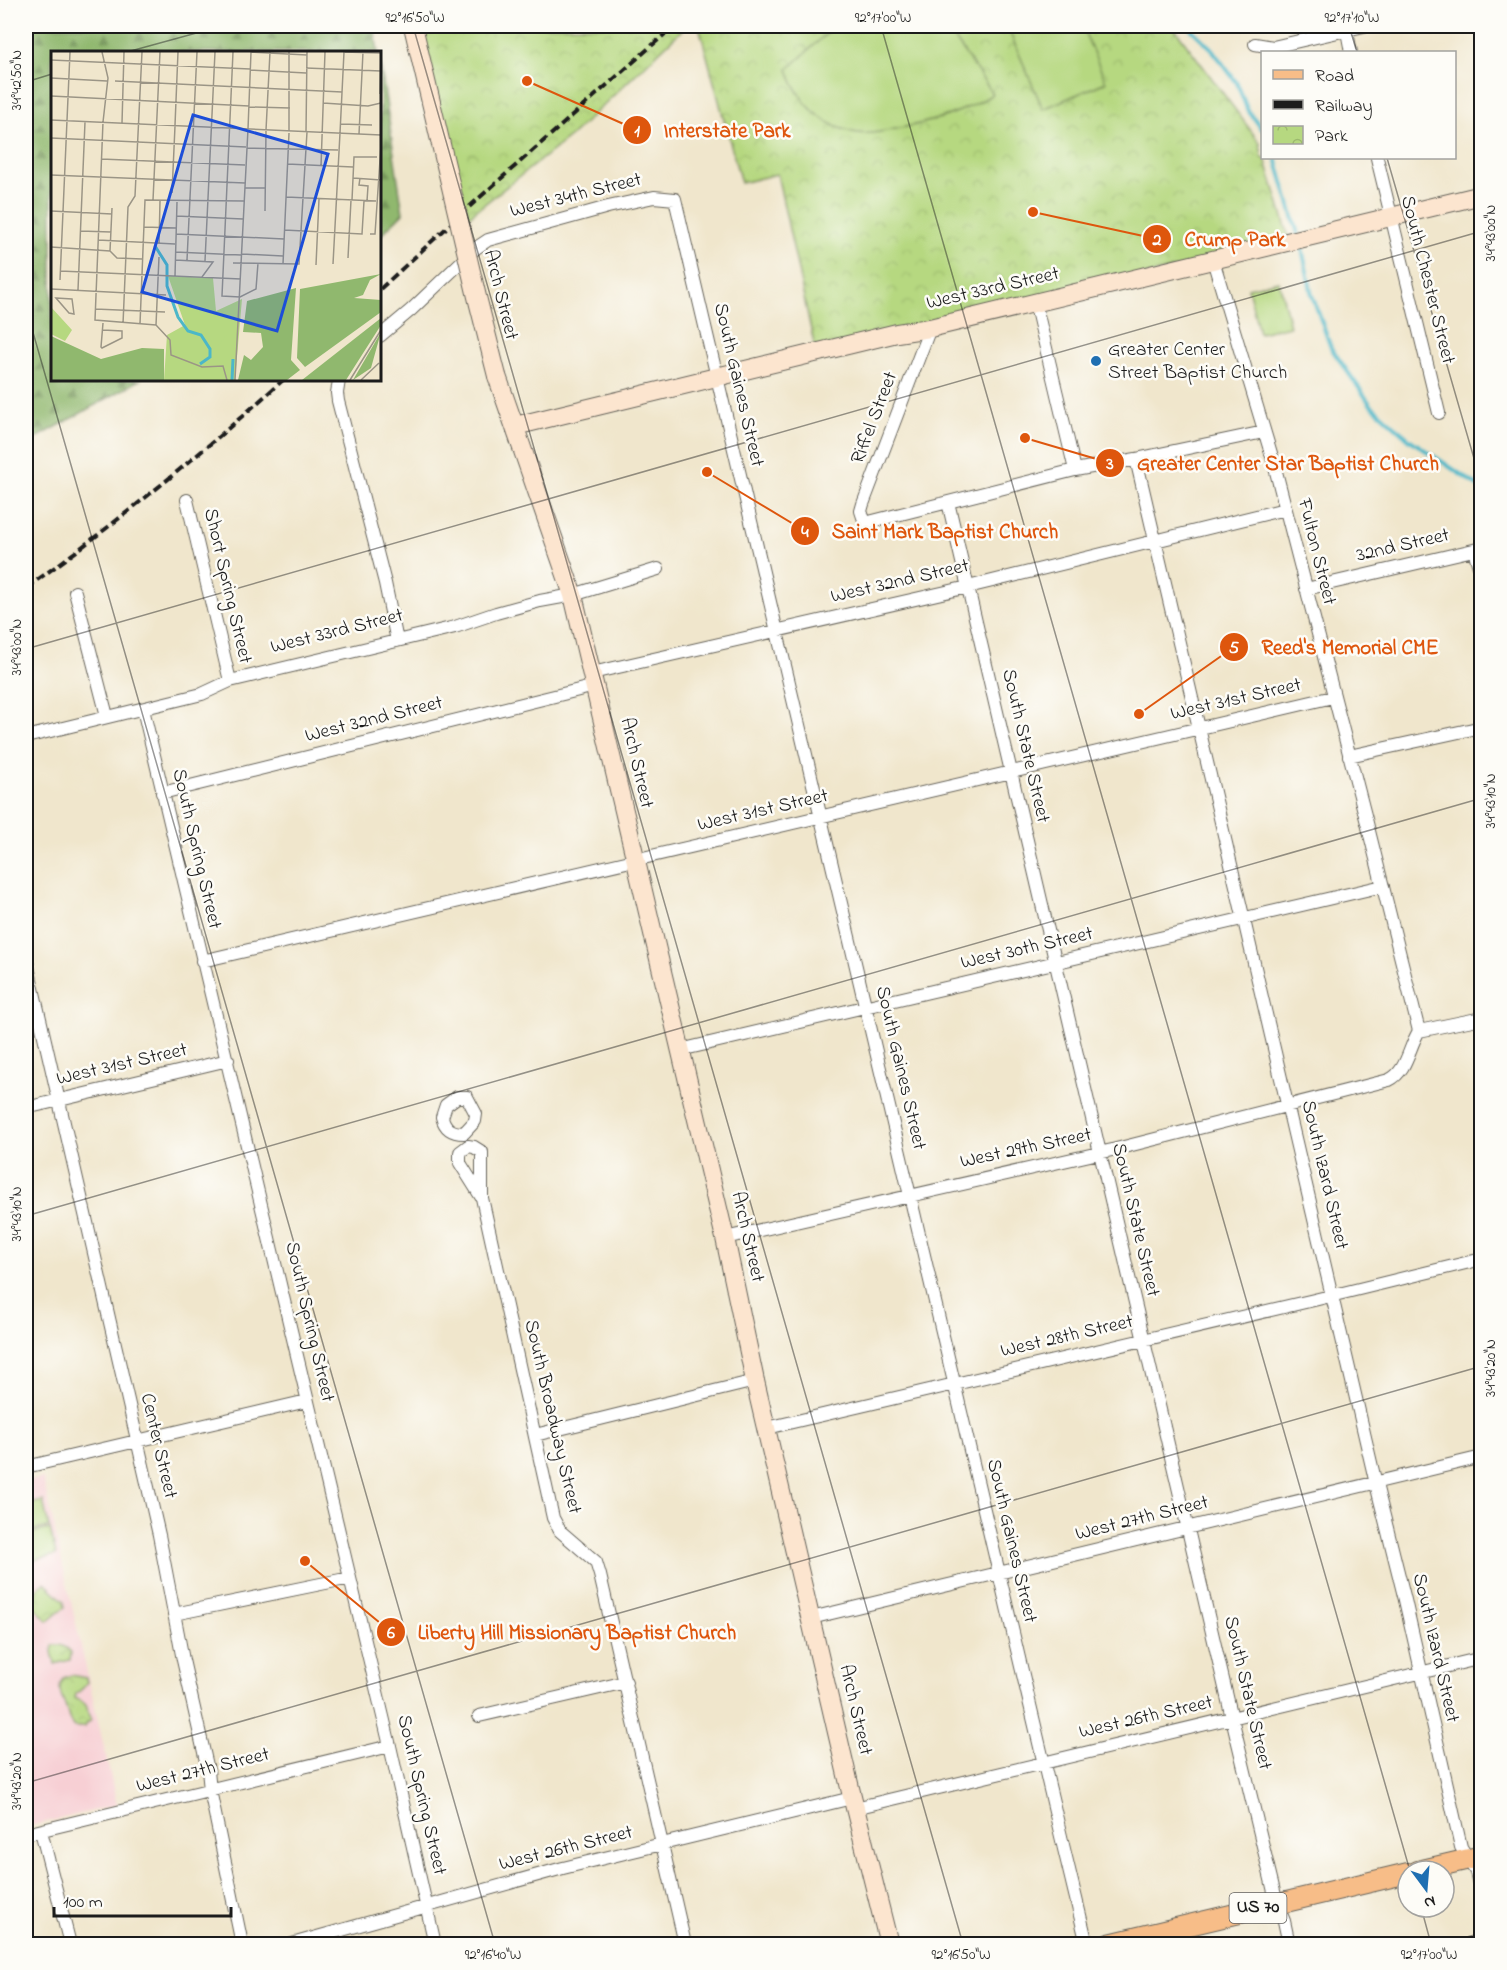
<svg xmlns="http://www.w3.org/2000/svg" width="1507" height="1970" viewBox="0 0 1507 1970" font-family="'Indie Flower',sans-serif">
	<defs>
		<pattern id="forest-firs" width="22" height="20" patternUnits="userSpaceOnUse" patternTransform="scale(1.5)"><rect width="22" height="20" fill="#90b86e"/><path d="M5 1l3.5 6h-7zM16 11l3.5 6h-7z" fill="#75955a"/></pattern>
		<pattern id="park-crowns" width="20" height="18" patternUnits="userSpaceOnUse" patternTransform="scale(1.5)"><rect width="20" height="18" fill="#b6d880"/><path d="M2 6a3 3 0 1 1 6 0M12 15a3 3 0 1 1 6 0" fill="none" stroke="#9cb96e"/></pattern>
	</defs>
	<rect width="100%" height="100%" fill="#fdfcf7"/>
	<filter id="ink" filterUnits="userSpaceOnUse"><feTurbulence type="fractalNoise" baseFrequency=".0167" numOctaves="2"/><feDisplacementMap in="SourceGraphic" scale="12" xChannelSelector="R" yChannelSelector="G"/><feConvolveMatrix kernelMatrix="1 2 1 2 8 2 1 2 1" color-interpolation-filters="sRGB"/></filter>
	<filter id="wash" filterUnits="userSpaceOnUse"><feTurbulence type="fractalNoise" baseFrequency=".008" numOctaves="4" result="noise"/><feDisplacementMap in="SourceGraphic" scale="24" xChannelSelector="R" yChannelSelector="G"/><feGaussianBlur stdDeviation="1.35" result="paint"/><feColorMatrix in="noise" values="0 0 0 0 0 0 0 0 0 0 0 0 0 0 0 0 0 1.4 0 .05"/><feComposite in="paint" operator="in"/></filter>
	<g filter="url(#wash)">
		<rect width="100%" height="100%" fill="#f0e6cc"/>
		<!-- built -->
		<path fill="#f7cfd4" d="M 43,1478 L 117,1805 L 26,1827 L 26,1482 Z"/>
		<!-- forest -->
		<path fill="url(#forest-firs)" stroke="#566a45" stroke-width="1.5" d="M 26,26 L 374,26 L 378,52 L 52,52 L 52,380 L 140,380 L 26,444 Z
			M 380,62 L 403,213 L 380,236 Z"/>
		<!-- park -->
		<path fill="url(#park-crowns)" stroke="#697a4e" stroke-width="1.5" d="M 413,26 L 686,26 L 571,136 L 459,224 Z
			M 699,26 L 1173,26 L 1260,143 L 1262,158 L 1265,158 L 1290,241 L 816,353 L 777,174 L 741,183 Z
			M 45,1583 L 64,1601 L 65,1607 L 48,1621 L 32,1605 L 37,1589 Z
			M 53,1645 C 61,1644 65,1646 71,1652 L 70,1660 L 55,1664 L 52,1652 Z
			M 71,1675 L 86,1678 L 87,1682 L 83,1688 L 76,1694 L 75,1698 C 94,1708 83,1706 91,1720 L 84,1727 L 74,1727 C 67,1721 69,1713 65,1705 C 61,1695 57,1688 63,1678 Z"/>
		<!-- garden -->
		<path fill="#b6d880" stroke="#697a4e" stroke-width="1.5" d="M 835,26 L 946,26 L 993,94 C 963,113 930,123 895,129 C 883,131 870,135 858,133 C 823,127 797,102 788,69 Z
			M 1007,26 L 1082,26 L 1106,82 L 1043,109 Z
			M 1279,281 L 1290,326 L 1259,333 L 1248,288 Z
			M 43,1501 L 49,1527 L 26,1532 L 26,1505 Z
			M 50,1529 L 56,1555 L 26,1562 L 26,1534 Z"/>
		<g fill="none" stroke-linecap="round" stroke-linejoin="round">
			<!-- stream -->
			<path stroke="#4cb7c8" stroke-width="4" d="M 1189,26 L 1192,30 L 1211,48 L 1237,83 L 1247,109 L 1262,129
				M 1276,158 L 1298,234
				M 1301,244 L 1312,295 L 1331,348 L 1371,405 L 1409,439 L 1482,489"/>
		</g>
	</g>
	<g filter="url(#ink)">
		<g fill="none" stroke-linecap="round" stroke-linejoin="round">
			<!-- street casing -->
			<g stroke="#66635a" stroke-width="14">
				<path id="street" d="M 1346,26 L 1351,52
					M 1255,44 L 1273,47 L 1364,26
					M 1377,158 L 1439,413
					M 1213,260 L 1273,460 L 1367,823 L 1419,1031
					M 1035,302 L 1075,470
					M 930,328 L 863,504 L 861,511 L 865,523 L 1075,470 L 1136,459 L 1264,432
					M 380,336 L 411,310 L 476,248 L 488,240 L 608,207 L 654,197 L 675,199 L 1064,1849 L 1085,1936 L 1089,1944
					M 339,380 L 337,393 L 338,401 L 385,583 L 397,641
					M 1136,459 L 1376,1484 L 1405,1600 L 1461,1847 L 1476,1872 L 1482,1896
					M 187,500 L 230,681
					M 948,502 L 1232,1718 L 1277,1904 L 1284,1921 L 1289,1944
					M 1474,550 L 1482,577
					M 1306,589 L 1482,548
					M 75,592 L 107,716
					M 592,673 L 968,587 L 1285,509
					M 143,709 L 390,1746 L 435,1944
					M 26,737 L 202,694 L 230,681 L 455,627 L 496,613 L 540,601 L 573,595 L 658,569
					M 1349,756 L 1482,727
					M 162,793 L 595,686
					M 26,958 L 159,1535 L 183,1660 L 208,1770 L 210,1790 L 242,1944
					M 202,961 L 1333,697
					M 680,1050 L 1383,886
					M 457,1097 L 467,1097 L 476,1114 L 475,1121 L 464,1133 C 452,1133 445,1129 442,1117 L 446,1105 Z
					M 26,1108 L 228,1060
					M 468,1146 L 474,1147 L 482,1152 L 482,1198 L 460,1163 L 460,1152 Z
					M 482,1198 L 553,1518 L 560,1531 L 596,1562 L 600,1575 L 685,1944
					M 725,1238 L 1112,1150 L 1389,1080 C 1407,1072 1409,1046 1419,1031 L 1482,1018
					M 767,1428 L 1314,1300 L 1482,1259
					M 535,1435 L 755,1381
					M 26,1467 L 307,1401
					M 174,1614 L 350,1578
					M 811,1618 L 1482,1457
					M 479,1716 L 626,1682
					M 855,1808 L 1482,1658
					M 41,1831 L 70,1944
					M 26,1834 L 390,1746
					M 292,1944 L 563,1868 L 852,1798"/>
			</g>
			<!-- secondary casing -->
			<g stroke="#66635a" stroke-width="20">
				<path id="secondary" d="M 497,376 L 573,595 L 725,1238 L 755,1381 L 850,1788 L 889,1944
					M 515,426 L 897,333 L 930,328 L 1482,195"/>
			</g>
			<!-- primary casing -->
			<g stroke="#66635a" stroke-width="22">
				<path id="primary" d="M 1418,1871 L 1482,1856
					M 1109,1944 L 1408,1873"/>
			</g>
			<!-- street -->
			<use href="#street" stroke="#fff" stroke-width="12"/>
			<!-- secondary -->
			<use href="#secondary" stroke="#fce5cf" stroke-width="18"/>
			<!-- primary -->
			<use href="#primary" stroke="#f7bd88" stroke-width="20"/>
			<!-- rail -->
			<path stroke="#1c1c1c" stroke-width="4" stroke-dasharray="9 4.5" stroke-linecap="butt" d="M 380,289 L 479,198 L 674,26
				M 26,588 C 116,524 201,454 283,380"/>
			<!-- secondary-bridge casing -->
			<g stroke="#66635a" stroke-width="20" stroke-linecap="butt">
				<path id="secondary-bridge" d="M 413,26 L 477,297 L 497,376"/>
			</g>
			<!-- secondary-bridge -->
			<use href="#secondary-bridge" stroke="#fce5cf" stroke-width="18"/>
		</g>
	</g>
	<!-- ticks -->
	<path fill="none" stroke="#1c1c1c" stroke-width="1.5" stroke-opacity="0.45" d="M 413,26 L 963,1944M 881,26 L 1410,1871M 1349,26 L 1357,52M 127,52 L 222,26M 26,82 L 52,74M 1387,158 L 1482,486M 26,308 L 495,1944M 26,649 L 1482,231M 26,1216 L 1482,798M 26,1783 L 1482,1366M 1421,1907 L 1431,1944M 26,1941 L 27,1944M 1440,1944 L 1482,1933"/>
	<!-- markers -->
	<circle fill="#1f6fb2" stroke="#fdfcf7" stroke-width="2" cx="1096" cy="361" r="6"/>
	<g text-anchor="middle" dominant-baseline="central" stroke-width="5" stroke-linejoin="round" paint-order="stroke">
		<!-- shield labels -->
		<rect fill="#fdfcf7" stroke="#605f5e" stroke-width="1.5" x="1229.5" y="1893" width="57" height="30" rx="4.5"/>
		<g font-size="18" font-weight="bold" fill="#1c1c1c">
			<text x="1258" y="1908">US 70</text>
		</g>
		<!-- street labels -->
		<g font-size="20" fill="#1c1c1c" stroke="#fdfcf7">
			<text transform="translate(576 196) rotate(-14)">West 34th Street</text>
			<text transform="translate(1427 280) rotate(76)">South Chester Street</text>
			<text transform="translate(993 289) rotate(-13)">West 33rd Street</text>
			<text transform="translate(500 295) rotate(76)">Arch Street</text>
			<text transform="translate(738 385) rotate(77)">South Gaines Street</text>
			<text transform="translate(875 418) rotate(-69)">Riffel Street</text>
			<text transform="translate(1403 546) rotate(-13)">32nd Street</text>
			<text transform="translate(1316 552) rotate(76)">Fulton Street</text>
			<text transform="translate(900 582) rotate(-13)">West 32nd Street</text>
			<text transform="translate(227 586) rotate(77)">Short Spring Street</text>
			<text transform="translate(337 632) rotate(-14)">West 33rd Street</text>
			<text transform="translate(1236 700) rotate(-13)">West 31st Street</text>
			<text transform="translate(374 720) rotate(-14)">West 32nd Street</text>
			<text transform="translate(1025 746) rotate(77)">South State Street</text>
			<text transform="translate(636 763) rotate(77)">Arch Street</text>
			<text transform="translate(763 811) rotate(-13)">West 31st Street</text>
			<text transform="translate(196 849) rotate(77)">South Spring Street</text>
			<text transform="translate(1027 949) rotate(-13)">West 30th Street</text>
			<text transform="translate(122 1065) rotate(-13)">West 31st Street</text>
			<text transform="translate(900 1068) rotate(77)">South Gaines Street</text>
			<text transform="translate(1026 1149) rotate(-12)">West 29th Street</text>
			<text transform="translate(1324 1175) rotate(77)">South Izard Street</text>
			<text transform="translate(1135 1220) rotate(77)">South State Street</text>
			<text transform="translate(747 1237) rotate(77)">Arch Street</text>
			<text transform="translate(309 1322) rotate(77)">South Spring Street</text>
			<text transform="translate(1067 1337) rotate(-13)">West 28th Street</text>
			<text transform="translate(552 1417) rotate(77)">South Broadway Street</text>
			<text transform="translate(158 1446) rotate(77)">Center Street</text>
			<text transform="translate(1142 1519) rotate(-14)">West 27th Street</text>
			<text transform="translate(1011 1541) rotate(77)">South Gaines Street</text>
			<text transform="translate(1435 1648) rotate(77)">South Izard Street</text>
			<text transform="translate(1247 1693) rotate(77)">South State Street</text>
			<text transform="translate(855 1710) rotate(77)">Arch Street</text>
			<text transform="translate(1146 1718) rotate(-13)">West 26th Street</text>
			<text transform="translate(203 1771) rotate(-14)">West 27th Street</text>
			<text transform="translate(421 1795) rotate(77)">South Spring Street</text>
			<text transform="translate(566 1849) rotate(-14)">West 26th Street</text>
		</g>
		<!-- poi labels -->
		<g font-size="20" fill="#1c1c1c" stroke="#fdfcf7" text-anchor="start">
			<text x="1108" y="350">Greater Center<tspan x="1108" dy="23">Street Baptist Church</tspan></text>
		</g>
	</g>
	<!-- overview -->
	<g transform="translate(51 51)">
		<rect width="330" height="330" fill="#f0e6cc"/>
		<path d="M 330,223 L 319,229 L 312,244 L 303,247 L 330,249 L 330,261 L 254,316 L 246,307 L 249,238 ZM 245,237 L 240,309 L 249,319 L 236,329 L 187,329 L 193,304 L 200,309 L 212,296 L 210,282 L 192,281 L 196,250 ZM 330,267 L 330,274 L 295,329 L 251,329 ZM 330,281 L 320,317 L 302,329 ZM 0,285 L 50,308 L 91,297 L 113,298 L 113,329 L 0,329 Z" fill="#90b86e"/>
		<path d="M 117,225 L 162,227 L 165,260 L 191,248 L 184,329 L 113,329 L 116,284 L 134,274 ZM 0,256 L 21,279 L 14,290 L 0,283 Z" fill="#b6d880"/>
		<path d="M 163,279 L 176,283 L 167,295 L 154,285 Z" fill="#b6d880"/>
		<path fill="none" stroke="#4cb7c8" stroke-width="3" d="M 104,195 L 116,214 L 116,235 L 127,266 L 137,280 L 150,284 L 159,298 L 159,306 L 149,313M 181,329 L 182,308"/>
		<path fill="none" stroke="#9b9586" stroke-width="1.5" d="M 51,1 L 57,27 L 52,71M 182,1 L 171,245 L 189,246 L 205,238 L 207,212M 200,1 L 256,4M 238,1 L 238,80M 292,1 L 329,2M 0,9 L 199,18M 255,17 L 330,20M 199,19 L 255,22M 0,27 L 56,30M 64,30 L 291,41M 329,43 L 330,1M 0,45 L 198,55M 272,52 L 317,55 L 330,52M 198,56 L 239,57M 0,69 L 330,84M 52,71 L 44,269 L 105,274M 71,72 L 73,1M 290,73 L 321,74M 124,74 L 127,1M 197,78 L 200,1M 215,79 L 219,1M 255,81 L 256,1M 289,82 L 293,1M 308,83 L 312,1M 0,87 L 195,96M 196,97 L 287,99M 50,108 L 194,114M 236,113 L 302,116M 270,115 L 274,1M 0,124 L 194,132M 302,127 L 330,129M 309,127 L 308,134 L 317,135 L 316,150M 194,137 L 215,137M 121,142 L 124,75M 235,146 L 325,150M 102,149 L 109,1M 301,149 L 303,106 L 326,106M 0,160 L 61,163M 214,160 L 215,80M 125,165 L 192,168M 93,176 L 125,177M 233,179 L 311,183 L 313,150M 29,180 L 60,181M 125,183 L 233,188M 319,183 L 324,183 L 330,94M 47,189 L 124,193M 108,193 L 109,150M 0,196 L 59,200 L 66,207 L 91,208M 59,200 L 61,157M 124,201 L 190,204M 191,203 L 232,205M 297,207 L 300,149M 124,209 L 162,211 L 151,226M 136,209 L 146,1M 154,210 L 164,1M 182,212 L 248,213 L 256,81M 232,213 L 238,82M 282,213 L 289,82M 265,214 L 268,148M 9,220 L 190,228M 124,225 L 126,151M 9,229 L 19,1M 0,238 L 115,244M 27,239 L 34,71M 5,247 L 21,248 L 23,263 L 18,262 ZM 44,258 L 114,261M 72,273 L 77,156 L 84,145 L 91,1M 89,273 L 94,149 L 193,150M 105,274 L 119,289 L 120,304 L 151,316 L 172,315 L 176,329M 105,274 L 108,206M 52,279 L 71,280 L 71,287 L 51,297 L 50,296 L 52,272M 330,295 L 330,327M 184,329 L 197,78M 299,329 L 330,279M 310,329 L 328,312"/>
		<path fill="#1d4ed8" fill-opacity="0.15" stroke="#1d4ed8" stroke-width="3" d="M 142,64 L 277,103 L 226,280 L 91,241 Z"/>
		<rect width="330" height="330" fill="none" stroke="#1c1c1c" stroke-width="3"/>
	</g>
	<!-- callouts -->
	<path fill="none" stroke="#de560d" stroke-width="2" d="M527 81L637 130M1033 212L1157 239M1025 438L1110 463M707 472L805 531M1139 714L1234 647M305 1561L391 1632"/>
	<g fill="#de560d" stroke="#fdfcf7" stroke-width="2">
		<circle cx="527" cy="81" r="6"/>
		<circle cx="1033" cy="212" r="6"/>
		<circle cx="1025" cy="438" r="6"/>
		<circle cx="707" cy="472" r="6"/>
		<circle cx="1139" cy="714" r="6"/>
		<circle cx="305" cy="1561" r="6"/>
		<circle cx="637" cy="130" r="15"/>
		<circle cx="1157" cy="239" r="15"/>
		<circle cx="1110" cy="463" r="15"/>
		<circle cx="805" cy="531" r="15"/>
		<circle cx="1234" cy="647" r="15"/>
		<circle cx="391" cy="1632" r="15"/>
	</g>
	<g font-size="18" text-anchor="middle" font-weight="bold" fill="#fff">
		<text x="637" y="136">1</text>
		<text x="1157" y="245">2</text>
		<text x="1110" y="469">3</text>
		<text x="805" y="537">4</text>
		<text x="1234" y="653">5</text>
		<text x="391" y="1638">6</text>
	</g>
	<g font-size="21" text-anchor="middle" font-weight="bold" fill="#de560d" stroke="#fdfcf7" stroke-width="5" stroke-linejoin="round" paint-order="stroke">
		<text x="727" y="137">Interstate Park</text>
		<text x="1235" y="246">Crump Park</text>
		<text x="1288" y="470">Greater Center Star Baptist Church</text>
		<text x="945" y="538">Saint Mark Baptist Church</text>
		<text x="1350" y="654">Reed's Memorial CME</text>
		<text x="577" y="1639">Liberty Hill Missionary Baptist Church</text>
	</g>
	<!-- margin -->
	<rect width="1507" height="1970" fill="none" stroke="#fdfcf7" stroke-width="66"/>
	<!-- legend -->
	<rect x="1261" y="51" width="195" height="108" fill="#fdfcf7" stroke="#a3a29f" stroke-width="1.5"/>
	<rect x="1273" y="70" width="30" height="9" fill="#f7bd88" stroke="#a3a29f" stroke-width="1.5"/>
	<text x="1315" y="81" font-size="18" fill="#1c1c1c">Road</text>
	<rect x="1273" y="100" width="30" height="9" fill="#1c1c1c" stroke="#a3a29f" stroke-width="1.5"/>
	<text x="1315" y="111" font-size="18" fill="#1c1c1c">Railway</text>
	<rect x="1273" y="126" width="30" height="18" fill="url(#park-crowns)" stroke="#a3a29f" stroke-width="1.5"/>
	<text x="1315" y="141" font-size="18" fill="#1c1c1c">Park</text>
	<!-- north arrow -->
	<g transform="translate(1426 1889) rotate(164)"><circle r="28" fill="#fdfcf7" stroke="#a3a29f" stroke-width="1.5"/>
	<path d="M0-4.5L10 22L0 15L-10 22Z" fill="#1f6fb2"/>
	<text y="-9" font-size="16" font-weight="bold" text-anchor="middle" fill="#1c1c1c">N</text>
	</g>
	<!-- scale -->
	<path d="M54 1907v9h177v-9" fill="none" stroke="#1c1c1c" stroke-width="3"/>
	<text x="63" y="1907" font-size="18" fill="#1c1c1c" stroke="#fdfcf7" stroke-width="4.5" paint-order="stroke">100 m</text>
	<rect x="33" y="33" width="1441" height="1904" fill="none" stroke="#1c1c1c" stroke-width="2"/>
	<g font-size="15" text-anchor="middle" fill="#1c1c1c">
		<text x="415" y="22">92°16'50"W</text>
		<text x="883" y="22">92°17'00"W</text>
		<text x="1352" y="22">92°17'10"W</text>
		<text transform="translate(16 80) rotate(-90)" y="5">34°42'50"N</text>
		<text transform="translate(1490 233) rotate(-90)" y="5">34°43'00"N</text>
		<text transform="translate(16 647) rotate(-90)" y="5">34°43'00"N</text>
		<text transform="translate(1490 801) rotate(-90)" y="5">34°43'10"N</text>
		<text transform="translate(16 1214) rotate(-90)" y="5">34°43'10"N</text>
		<text transform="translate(1490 1368) rotate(-90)" y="5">34°43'20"N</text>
		<text transform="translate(16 1781) rotate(-90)" y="5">34°43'20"N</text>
		<text x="493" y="1959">92°16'40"W</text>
		<text x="961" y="1959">92°16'50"W</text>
		<text x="1429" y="1959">92°17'00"W</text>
	</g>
</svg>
